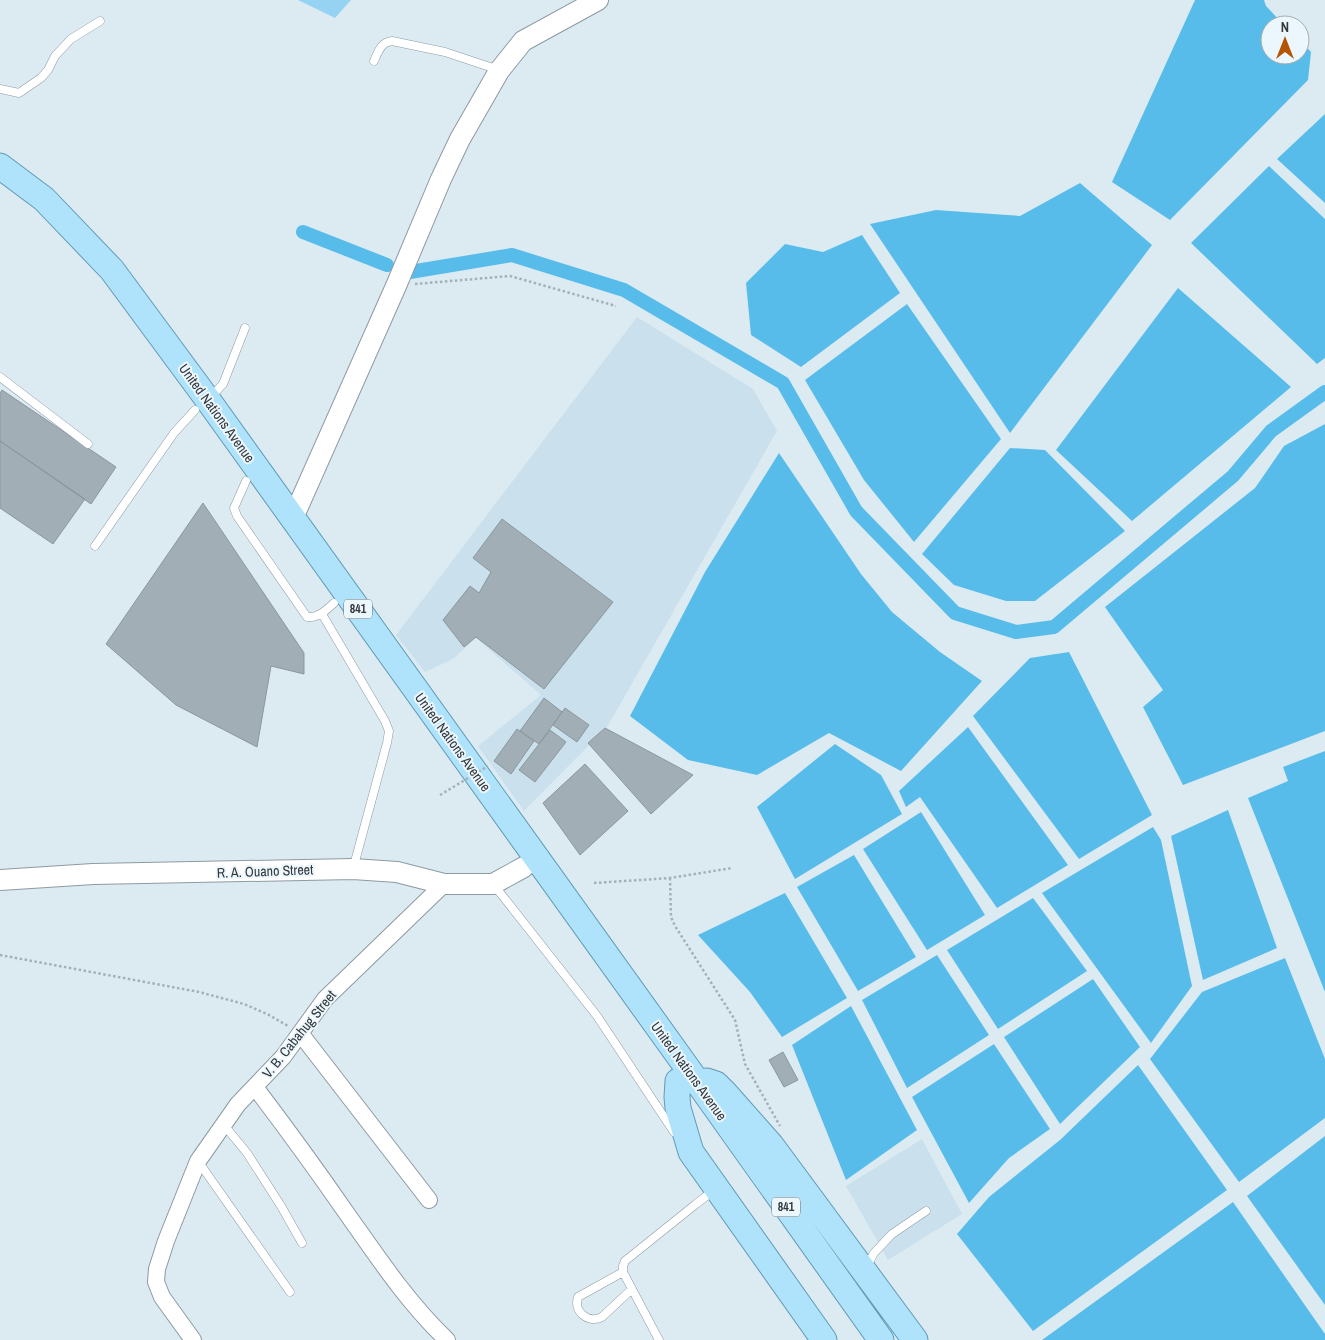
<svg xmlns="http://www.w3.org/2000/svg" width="1325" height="1340" viewBox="0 0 1325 1340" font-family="'Archivo Narrow',sans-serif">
	<rect width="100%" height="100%" fill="#dcebf2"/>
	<!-- built -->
	<path fill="#cae0ec" d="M 637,317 L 753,389 L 777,431 L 607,727 L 524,811 L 478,746 L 541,695 L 476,638 L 453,659 L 425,672 L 396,635 Z
		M 922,1139 L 962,1214 L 888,1260 L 846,1186 Z"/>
	<!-- green -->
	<path fill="#96d3f2" d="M 298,0 L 351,0 L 335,18 Z"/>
	<!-- water -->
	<path fill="#58bcea" d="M 1195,0 L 1264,0 L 1266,6 L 1284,25 L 1270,25 L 1270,55 L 1300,55 L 1300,40 L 1311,52 L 1308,80 L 1170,220 L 1112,182 Z
		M 1325,114 L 1325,203 L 1277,159 Z
		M 1269,166 L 1325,219 L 1325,358 L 1317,364 L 1191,243 Z
		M 1080,183 L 1152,245 L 1010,433 L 870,224 L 936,210 L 1020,216 Z
		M 862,235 L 900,293 L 801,367 L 751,335 L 746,283 L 785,244 L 823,252 Z
		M 1178,288 L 1291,387 L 1132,521 L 1056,450 Z
		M 907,304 L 1001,439 L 914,542 L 864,480 L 805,380 Z
		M 1325,424 L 1325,731 L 1183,785 L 1143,707 L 1163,690 L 1105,607 L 1255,488 L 1284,446 Z
		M 1010,448 L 1045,450 L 1125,531 L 1035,601 L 1006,601 L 954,585 L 922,554 Z
		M 779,453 L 861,574 L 892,612 L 940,652 L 982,681 L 901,771 L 829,733 L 757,775 L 688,760 L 630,716 L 705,572 Z
		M 1069,652 L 1152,815 L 1079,859 L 973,716 L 1030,658 Z
		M 968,727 L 1068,865 L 997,908 L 920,797 L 906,807 L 899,791 Z
		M 835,744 L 881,775 L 902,814 L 795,879 L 757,807 Z
		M 1325,751 L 1325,992 L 1248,798 L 1288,781 L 1283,767 Z
		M 1228,810 L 1277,948 L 1203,980 L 1171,836 Z
		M 921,812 L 985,915 L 927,950 L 863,849 Z
		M 1153,827 L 1161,840 L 1192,986 L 1151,1043 L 1042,893 Z
		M 854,855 L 916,957 L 858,991 L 797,887 Z
		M 785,893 L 847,998 L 782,1037 L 750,992 L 698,935 Z
		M 1033,898 L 1087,971 L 998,1029 L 947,950 Z
		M 937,955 L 989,1035 L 907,1088 L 862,1000 Z
		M 1285,958 L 1325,1059 L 1325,1118 L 1239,1182 L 1150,1059 L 1202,992 Z
		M 1093,979 L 1140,1047 L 1060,1124 L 1004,1037 Z
		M 851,1006 L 917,1130 L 846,1180 L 792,1045 Z
		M 994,1044 L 1050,1129 L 1009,1158 L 969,1203 L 912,1097 Z
		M 1138,1065 L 1227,1190 L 1033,1331 L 957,1234 L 989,1197 L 1060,1140 Z
		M 1325,1136 L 1325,1305 L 1247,1196 Z
		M 1233,1202 L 1325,1334 L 1325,1340 L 1042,1340 Z"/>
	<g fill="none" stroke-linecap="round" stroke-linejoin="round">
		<!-- canal -->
		<path stroke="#58bcea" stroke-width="14" d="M 303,232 L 387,265
			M 410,272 L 512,255 L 624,290 L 783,383 L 856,511 L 955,613 L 1016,632 L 1054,627 L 1233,476 L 1271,431 L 1325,392"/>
	</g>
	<!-- building -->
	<path fill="#a1aeb6" stroke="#8a979e" d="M 2,390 L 116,467 L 91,504 L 0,441 L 0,393 Z
		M 0,441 L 85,499 L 53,544 L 0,508 Z
		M 203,503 L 304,653 L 304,674 L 271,666 L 257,747 L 176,705 L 106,644 Z
		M 502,519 L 613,602 L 544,689 L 476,637 L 464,647 L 443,620 L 470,586 L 479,593 L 491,572 L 473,558 Z
		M 544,698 L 562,712 L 539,744 L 520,731 Z
		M 565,708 L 589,725 L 577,742 L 553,725 Z
		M 605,728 L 693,775 L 651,814 L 588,743 Z
		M 517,729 L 534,741 L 511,774 L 494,761 Z
		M 550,730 L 566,742 L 535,782 L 519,770 Z
		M 585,764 L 628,811 L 580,855 L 543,803 Z
		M 783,1052 L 798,1080 L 784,1087 L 769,1060 Z"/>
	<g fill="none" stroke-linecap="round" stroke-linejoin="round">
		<!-- service casing -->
		<g stroke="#8d9aa1" stroke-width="9">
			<path id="service" d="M 374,61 C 378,52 381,42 392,41 L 445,52 L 499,70
				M 0,89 L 19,93 L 41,78 L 48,70 L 55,56 L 71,39 L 100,21
				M 0,377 L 88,444
				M 211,397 L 223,384 L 245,328
				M 246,481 L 234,508 L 237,516 L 307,617 C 319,618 326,610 334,603
				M 95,546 L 174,433 L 195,410
				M 322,614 L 385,721 L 389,731 L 387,743 L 353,869
				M 494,885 L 597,1016 L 674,1132
				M 224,1125 L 247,1153 L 281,1206 L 302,1243
				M 198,1161 L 290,1292
				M 866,1268 L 874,1253 L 892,1234 L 926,1211
				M 623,1272 L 578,1297 C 573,1312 589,1324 602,1317 L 632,1289
				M 659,1340 L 623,1272 L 623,1266 L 625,1261 L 696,1204 L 713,1191"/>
		</g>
		<!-- minor casing -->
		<g stroke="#8d9aa1" stroke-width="18">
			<path id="minor" d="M 300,1033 L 429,1200
				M 255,1087 C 286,1128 316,1169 345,1211 C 377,1256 407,1302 447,1340
				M 193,1340 L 162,1297 L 156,1282 L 157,1269 L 166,1241 L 198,1161 L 238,1104 L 283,1057 L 325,999 L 444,884"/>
		</g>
		<!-- tertiary casing -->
		<g stroke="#8d9aa1" stroke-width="22">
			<path id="tertiary" d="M 293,518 L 396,286 L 441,179 L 460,139 L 499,71 L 523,41 L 598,0
				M 0,880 L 93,874 L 353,869 L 397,872 L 444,884 L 493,884 L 524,867"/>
		</g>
		<!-- primary casing -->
		<g stroke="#619ab6" stroke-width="27">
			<path id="primary" d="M 0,166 L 44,199 L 112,270 L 208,400 L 691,1073 L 881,1340
				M 678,1081 L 677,1097 L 678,1108 L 691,1152 L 824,1340
				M 707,1081 L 716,1084 L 725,1093 L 771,1145 L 915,1340"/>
		</g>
		<!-- path -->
		<path stroke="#a4b0b6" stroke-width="2.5" stroke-dasharray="2.5 2.5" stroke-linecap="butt" d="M 415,284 L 510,276 L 616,306
			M 670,878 L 671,917 L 675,926 L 735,1020 L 745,1064 L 780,1126
			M 594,883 L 670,878 L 732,868
			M 0,955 L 199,992 L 244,1004 L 269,1015 L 288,1026"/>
		<!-- service -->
		<use href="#service" stroke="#fff" stroke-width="8"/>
		<!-- minor -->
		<use href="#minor" stroke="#fff" stroke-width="16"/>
		<!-- tertiary -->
		<use href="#tertiary" stroke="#fff" stroke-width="20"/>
		<!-- primary -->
		<use href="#primary" stroke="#afe2fb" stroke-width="25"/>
		<!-- path-bridge -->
		<path stroke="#a4b0b6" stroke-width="2.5" stroke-dasharray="2.5 2.5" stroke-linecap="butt" d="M 440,795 L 488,766"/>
	</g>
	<g text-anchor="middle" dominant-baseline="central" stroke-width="4" stroke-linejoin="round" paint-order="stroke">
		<!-- shield labels -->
		<g fill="#ecf7fd" stroke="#6a7175" stroke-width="1">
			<rect x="344" y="599.5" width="28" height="19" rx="4"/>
			<rect x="772" y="1197.5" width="28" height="19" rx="4"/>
		</g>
		<g font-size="12" font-weight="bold" fill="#33383b">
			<text x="358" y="609">841</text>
			<text x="786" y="1207">841</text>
		</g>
		<!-- street labels -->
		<g font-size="14" fill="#33383b" stroke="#ecf7fd">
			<text transform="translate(217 413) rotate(54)">United Nations Avenue</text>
			<text transform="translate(453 742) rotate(54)">United Nations Avenue</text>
			<text transform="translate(265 871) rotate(-2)">R. A. Ouano Street</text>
			<text transform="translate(299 1034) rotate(-51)">V. B. Cabahug Street</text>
			<text transform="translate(689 1071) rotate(54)">United Nations Avenue</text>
		</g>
	</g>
	<!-- north arrow -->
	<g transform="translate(1285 40)"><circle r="24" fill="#ecf7fd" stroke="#a2abaf"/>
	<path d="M0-4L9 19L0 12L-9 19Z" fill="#b35503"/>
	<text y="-8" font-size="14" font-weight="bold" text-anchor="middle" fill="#33383b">N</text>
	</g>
</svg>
